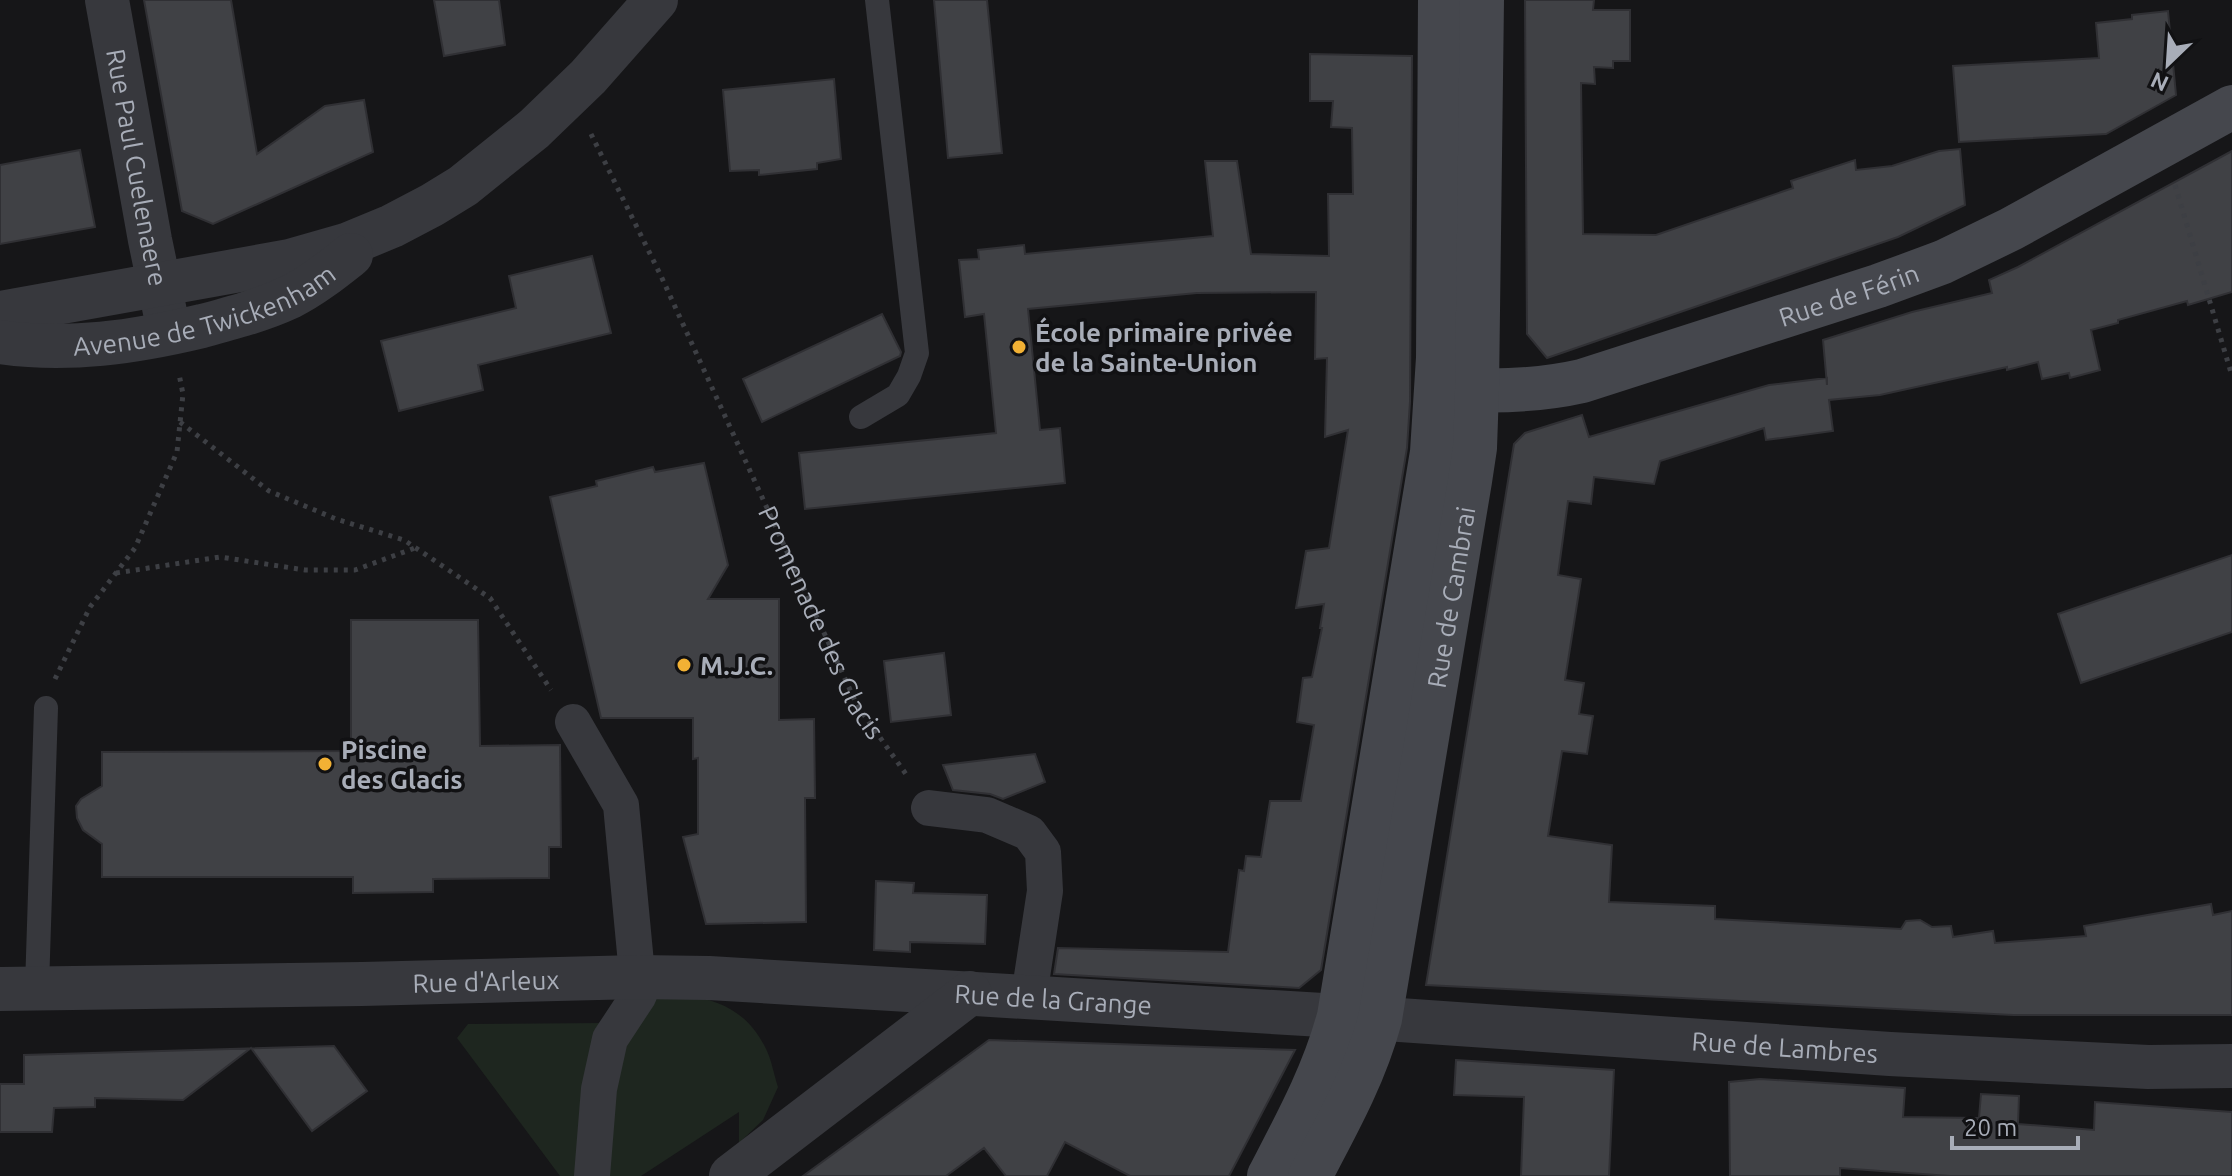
<svg xmlns="http://www.w3.org/2000/svg" width="2232" height="1176" viewBox="0 0 2232 1176" font-family="Ubuntu,sans-serif">
	<rect width="100%" height="100%" fill="#161618"/>
	<!-- green -->
	<path fill="#1e261f" d="M 626,991 C 683,995 739,990 767,1051 C 772,1062 774,1075 778,1087 L 763,1120 L 739,1143 L 739,1112 L 641,1176 L 560,1176 L 457,1038 L 468,1024 L 605,1023 Z"/>
	<!-- building -->
	<path fill="#404145" stroke="#303034" stroke-width="2" d="M 144,0 L 231,0 L 257,154 L 325,106 L 364,100 L 373,152 L 213,224 L 182,211 Z
		M 434,0 L 499,0 L 505,45 L 444,56 Z
		M 934,0 L 987,0 L 1002,153 L 948,158 Z
		M 1525,0 L 1594,0 L 1593,10 L 1630,10 L 1630,61 L 1613,61 L 1613,68 L 1594,67 L 1595,84 L 1581,83 L 1583,234 L 1656,235 L 1793,188 L 1791,181 L 1855,160 L 1856,170 L 1892,166 L 1939,151 L 1960,149 L 1965,205 L 1898,237 L 1547,358 L 1527,334 Z
		M 2168,11 L 2176,95 L 2106,134 L 1959,142 L 1953,66 L 2099,58 L 2096,23 L 2132,19 L 2132,15 Z
		M 1310,54 L 1412,56 L 1410,402 L 1407,448 L 1321,970 L 1299,988 L 1054,974 L 1058,948 L 1228,952 L 1239,870 L 1244,871 L 1246,856 L 1261,857 L 1270,801 L 1301,801 L 1314,725 L 1297,722 L 1303,678 L 1312,677 L 1322,628 L 1320,628 L 1324,604 L 1296,608 L 1306,551 L 1329,548 L 1348,430 L 1325,437 L 1327,358 L 1315,359 L 1316,292 L 1197,293 L 1028,309 L 1040,430 L 1060,428 L 1065,483 L 805,509 L 799,453 L 996,433 L 984,314 L 965,317 L 959,260 L 979,259 L 978,250 L 1024,245 L 1025,254 L 1213,236 L 1205,161 L 1237,161 L 1251,254 L 1329,256 L 1328,194 L 1353,194 L 1352,128 L 1331,127 L 1333,101 L 1310,101 Z
		M 834,79 L 841,159 L 817,163 L 817,169 L 759,175 L 759,170 L 730,171 L 723,90 Z
		M 80,150 L 95,227 L 0,244 L 0,165 Z
		M 2232,151 L 2232,292 L 2188,305 L 2187,301 L 2118,320 L 2118,323 L 2091,330 L 2100,370 L 2070,378 L 2069,373 L 2042,379 L 2038,362 L 2007,370 L 2007,367 L 1880,395 L 1829,400 L 1833,431 L 1766,440 L 1764,428 L 1660,461 L 1654,484 L 1594,477 L 1591,504 L 1568,501 L 1558,575 L 1581,579 L 1565,680 L 1584,683 L 1579,714 L 1593,716 L 1587,754 L 1562,751 L 1548,836 L 1612,845 L 1609,902 L 1715,906 L 1715,919 L 1901,929 L 1906,921 L 1920,920 L 1932,927 L 1951,926 L 1953,937 L 1993,931 L 1995,943 L 2086,936 L 2084,926 L 2211,904 L 2213,915 L 2232,911 L 2232,1015 L 2013,1015 L 1426,985 L 1514,444 L 1525,433 L 1582,415 L 1589,437 L 1769,385 L 1827,378 L 1827,385 L 1823,340 L 1912,312 L 1992,293 L 1989,280 L 2018,267 Z
		M 592,256 L 611,333 L 478,365 L 483,390 L 399,411 L 381,341 L 516,308 L 509,276 Z
		M 882,314 L 901,352 L 900,356 L 762,422 L 743,379 Z
		M 704,463 L 728,565 L 708,599 L 779,599 L 779,720 L 814,719 L 815,798 L 805,798 L 806,922 L 706,924 L 683,837 L 698,834 L 698,758 L 693,759 L 693,718 L 601,718 L 550,497 L 597,486 L 596,481 L 653,467 L 655,472 Z
		M 2232,555 L 2232,632 L 2081,683 L 2058,614 Z
		M 351,620 L 478,620 L 480,746 L 560,745 L 561,847 L 549,847 L 549,878 L 433,879 L 433,892 L 353,893 L 353,877 L 102,877 L 102,844 L 83,830 L 77,818 L 76,806 L 81,799 L 102,786 L 102,752 L 351,751 Z
		M 944,653 L 951,715 L 891,722 L 884,661 Z
		M 1035,754 L 1045,782 L 1003,799 L 990,794 L 953,790 L 943,765 Z
		M 876,881 L 914,883 L 913,893 L 987,895 L 985,944 L 910,942 L 910,952 L 874,950 Z
		M 989,1040 L 1115,1044 L 1295,1050 L 1229,1176 L 1130,1176 L 1065,1142 L 1047,1176 L 1006,1176 L 984,1148 L 946,1176 L 803,1176 Z
		M 334,1046 L 367,1091 L 312,1131 L 251,1048 L 183,1100 L 95,1098 L 95,1107 L 54,1108 L 52,1132 L 0,1132 L 0,1084 L 24,1084 L 24,1055 Z
		M 1456,1060 L 1614,1070 L 1609,1176 L 1521,1176 L 1524,1097 L 1454,1095 Z
		M 1760,1079 L 1905,1088 L 1903,1117 L 1979,1118 L 1981,1094 L 2019,1096 L 2018,1124 L 2094,1130 L 2095,1102 L 2232,1112 L 2232,1176 L 1950,1176 L 1840,1168 L 1840,1176 L 1730,1176 L 1729,1082 Z"/>
	<g fill="none" stroke-linecap="round" stroke-linejoin="round">
		<!-- path -->
		<g stroke="#3d3f44" stroke-width="5" stroke-dasharray="4 6" stroke-linecap="butt">
			<path id="s1" d="M 591,134 L 661,276 L 857,705 L 908,777"/>
			<path d="M 2175,185 L 2232,376"/>
			<path d="M 180,422 L 269,491 L 336,519 L 404,540 L 490,598 L 551,690"/>
			<path d="M 116,573 L 220,557 L 305,570 L 355,570 L 415,548"/>
			<path d="M 55,679 L 90,607 L 135,548 L 177,452 L 183,394 L 179,374"/>
		</g>
		<!-- service -->
		<path stroke="#37383d" stroke-width="24" d="M 861,417 L 898,395 L 909,376 L 917,353 L 877,0
			M 37,987 L 46,708"/>
		<!-- pedestrian -->
		<path stroke="#37383d" stroke-width="36" d="M 573,722 L 621,805 L 639,995 L 610,1039 L 599,1089 L 592,1176
			M 929,808 L 987,815 L 1029,833 L 1043,852 L 1045,891 L 1029,996"/>
		<!-- minor -->
		<g stroke="#37383d" stroke-width="44">
			<path id="s2" d="M 107,0 L 150,240 L 165,312"/>
			<path d="M 0,313 L 290,261 L 346,245 L 392,226 L 432,205 L 463,186 L 534,129 L 588,77 L 656,0"/>
			<path id="s3" d="M 0,342 C 68,352 135,342 202,326 C 232,318 262,310 290,297 C 312,286 332,270 351,255"/>
			<path id="s4" d="M 0,989 L 362,984 L 638,977 L 709,978 L 1339,1016"/>
			<path d="M 731,1176 L 970,993"/>
		</g>
		<!-- tertiary -->
		<path stroke="#37383d" stroke-width="44" id="s5" d="M 1342,1016 L 1890,1054 L 2148,1067 L 2232,1066"/>
		<!-- secondary -->
		<g stroke="#45474d" stroke-width="44">
			<path id="s6" d="M 1449,389 C 1494,392 1538,391 1582,381 L 1878,286 L 1943,262 L 2011,229 L 2232,107"/>
			<path d="M 1269,1176 C 1296,1124 1324,1073 1339,1016 L 1432,452 L 1438,358 L 1440,0"/>
			<path id="s7" d="M 1310,1176 C 1337,1125 1365,1075 1380,1019 L 1470,481 L 1475,448 L 1477,390 L 1482,0"/>
		</g>
	</g>
	<!-- markers -->
	<g fill="#f2b134" stroke="#111113" stroke-width="3">
		<circle cx="1019" cy="347" r="8"/>
		<circle cx="684" cy="665" r="8"/>
		<circle cx="325" cy="764" r="8"/>
	</g>
	<g text-anchor="middle" dominant-baseline="central" stroke-width="7" stroke-linejoin="round" paint-order="stroke">
		<!-- street labels -->
		<g font-size="26" fill="#a8adb8" stroke="#111113">
			<text stroke="none"><textPath href="#s2" startOffset="170">Rue Paul Cuelenaere</textPath></text>
			<text stroke="none"><textPath href="#s6" startOffset="414">Rue de Férin</textPath></text>
			<text stroke="none"><textPath href="#s3" startOffset="210">Avenue de Twickenham</textPath></text>
			<text stroke="none"><textPath href="#s7" startOffset="600">Rue de Cambrai</textPath></text>
			<text stroke="none"><textPath href="#s1" startOffset="540">Promenade des Glacis</textPath></text>
			<text stroke="none"><textPath href="#s4" startOffset="486">Rue d'Arleux</textPath></text>
			<text stroke="none"><textPath href="#s4" startOffset="1054">Rue de la Grange</textPath></text>
			<text stroke="none"><textPath href="#s5" startOffset="444">Rue de Lambres</textPath></text>
		</g>
		<!-- poi labels -->
		<g font-size="26" font-weight="bold" fill="#a8adb8" stroke="#111113" text-anchor="start">
			<text x="1035" y="332">École primaire privée<tspan x="1035" dy="30">de la Sainte-Union</tspan></text>
			<text x="700" y="665">M.J.C.</text>
			<text x="341" y="749">Piscine<tspan x="341" dy="30">des Glacis</tspan></text>
		</g>
	</g>
	<!-- north arrow -->
	<g transform="translate(2168 64) rotate(205)" stroke="#111113" stroke-width="6" paint-order="stroke">
	<path d="M0-6L14 30L0 20L-14 30Z" fill="#a8adb8"/>
	<text y="-12" font-size="22" font-weight="bold" text-anchor="middle" fill="#a8adb8">N</text>
	</g>
	<!-- scale -->
	<path d="M1952 1136v12h126v-12" fill="none" stroke="#a8adb8" stroke-width="4"/>
	<text x="1964" y="1136" font-size="24" fill="#a8adb8" stroke="#111113" stroke-width="6" paint-order="stroke">20 m</text>
</svg>
